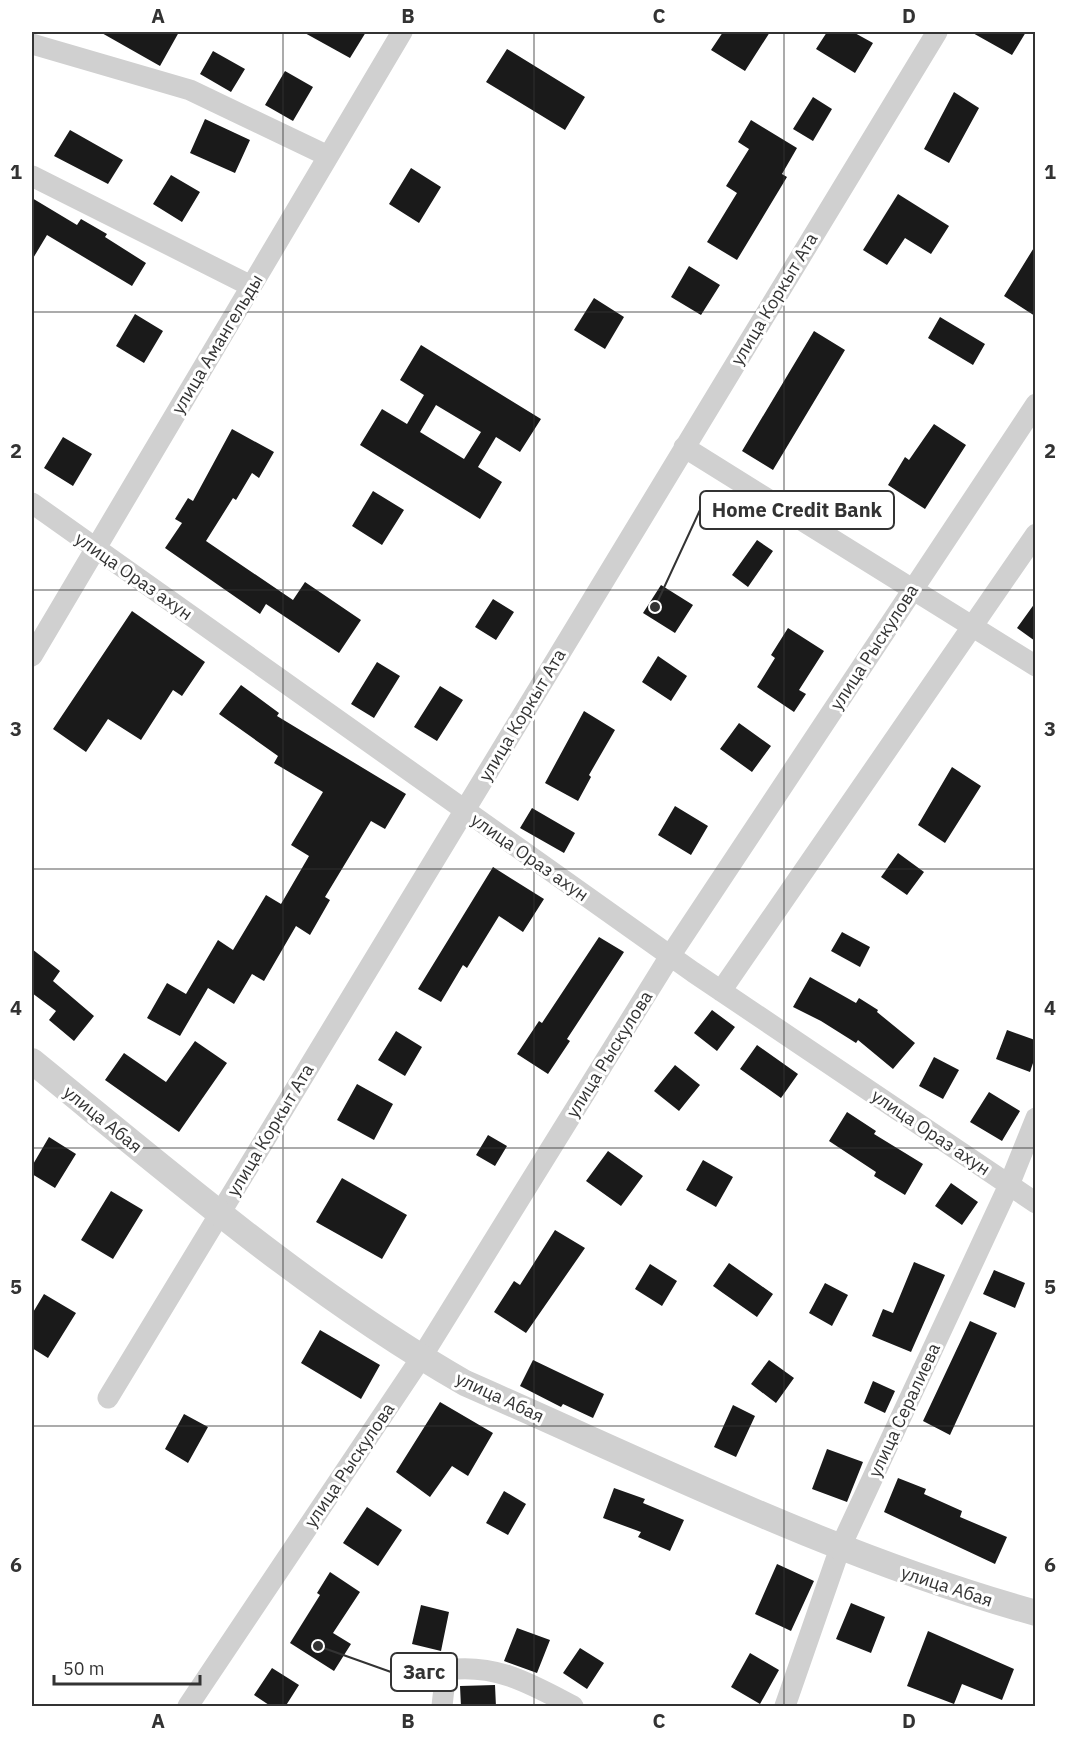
<svg xmlns="http://www.w3.org/2000/svg" width="1067" height="1738" viewBox="0 0 1067 1738" font-family="'IBM Plex Sans',sans-serif">
	<rect width="100%" height="100%" fill="#fff"/>
	<!-- building -->
	<path fill="#1a1a1a" fill-rule="evenodd" d="M 100,32 L 179,32 L 160,66 Z
		M 303,32 L 366,32 L 350,58 Z
		M 723,32 L 770,32 L 745,71 L 711,50 Z
		M 827,32 L 853,32 L 873,43 L 855,73 L 816,49 Z
		M 971,32 L 1026,32 L 1012,55 Z
		M 507,49 L 585,97 L 565,130 L 486,82 Z
		M 213,51 L 245,69 L 231,92 L 200,74 Z
		M 285,71 L 313,87 L 293,121 L 265,105 Z
		M 954,92 L 979,108 L 949,163 L 924,149 Z
		M 813,97 L 832,109 L 813,141 L 793,129 Z
		M 205,119 L 250,140 L 235,173 L 190,153 Z
		M 751,120 L 797,148 L 782,174 L 787,177 L 737,260 L 707,242 L 737,193 L 726,186 L 749,149 L 738,142 Z
		M 70,130 L 123,160 L 108,184 L 54,156 Z
		M 411,168 L 441,187 L 419,223 L 389,204 Z
		M 171,175 L 200,192 L 182,222 L 153,204 Z
		M 898,194 L 949,226 L 931,254 L 905,238 L 887,265 L 863,250 Z
		M 32,198 L 77,225 L 81,219 L 107,234 L 105,237 L 146,263 L 132,286 L 47,235 L 32,260 Z
		M 1035,246 L 1035,316 L 1004,296 Z
		M 689,266 L 720,285 L 701,315 L 671,297 Z
		M 594,298 L 624,317 L 605,349 L 574,330 Z
		M 135,314 L 163,331 L 144,363 L 116,346 Z
		M 940,317 L 985,344 L 973,365 L 928,338 Z
		M 814,331 L 845,350 L 773,470 L 742,451 Z
		M 421,345 L 541,419 L 520,452 L 496,437 L 478,467 L 502,482 L 480,519 L 360,445 L 382,409 L 407,424 L 424,395 L 400,380 ZM 436,405 L 481,432 L 464,459 L 420,432 Z
		M 934,424 L 966,445 L 925,509 L 888,485 L 905,457 L 909,460 Z
		M 232,429 L 274,452 L 259,478 L 252,473 L 236,500 L 233,498 L 206,541 L 293,600 L 305,582 L 361,620 L 339,653 L 266,604 L 260,614 L 165,548 L 182,523 L 175,519 L 188,498 L 193,501 Z
		M 63,437 L 92,454 L 73,486 L 44,468 Z
		M 373,491 L 404,510 L 382,545 L 352,526 Z
		M 757,540 L 773,551 L 748,587 L 732,575 Z
		M 661,585 L 693,605 L 675,633 L 643,613 Z
		M 493,599 L 514,612 L 496,640 L 475,627 Z
		M 1035,603 L 1035,641 L 1017,628 Z
		M 132,611 L 205,662 L 182,696 L 173,690 L 141,740 L 108,719 L 86,752 L 53,729 Z
		M 788,628 L 824,651 L 799,690 L 806,694 L 794,712 L 757,687 L 775,658 L 771,655 Z
		M 658,656 L 687,676 L 671,701 L 642,682 Z
		M 377,662 L 400,676 L 374,718 L 351,704 Z
		M 241,685 L 279,713 L 277,716 L 406,794 L 385,829 L 371,821 L 325,897 L 330,900 L 310,935 L 296,926 L 264,981 L 252,974 L 234,1004 L 208,988 L 180,1036 L 147,1018 L 167,983 L 186,994 L 218,940 L 233,950 L 266,895 L 281,904 L 309,856 L 291,845 L 323,792 L 274,763 L 278,756 L 219,714 Z
		M 440,686 L 463,700 L 437,741 L 414,727 Z
		M 584,711 L 615,730 L 589,775 L 591,777 L 578,801 L 545,783 Z
		M 739,723 L 771,746 L 752,772 L 720,749 Z
		M 952,767 L 981,786 L 945,843 L 918,825 Z
		M 675,806 L 708,826 L 691,855 L 658,835 Z
		M 532,808 L 575,833 L 564,853 L 520,828 Z
		M 898,853 L 924,872 L 907,895 L 881,877 Z
		M 493,867 L 544,899 L 523,932 L 499,916 L 467,968 L 463,965 L 441,1002 L 418,989 Z
		M 842,932 L 870,947 L 860,967 L 831,951 Z
		M 599,937 L 624,952 L 567,1039 L 570,1041 L 548,1074 L 517,1054 L 539,1021 L 542,1023 Z
		M 32,949 L 60,971 L 53,981 L 94,1016 L 74,1041 L 49,1020 L 56,1011 L 32,993 Z
		M 810,977 L 856,1003 L 859,998 L 878,1010 L 877,1012 L 915,1043 L 893,1069 L 858,1040 L 856,1043 L 821,1021 L 793,1007 Z
		M 712,1010 L 735,1027 L 717,1051 L 694,1033 Z
		M 1007,1030 L 1035,1040 L 1035,1057 L 1030,1072 L 996,1059 Z
		M 396,1031 L 422,1047 L 405,1076 L 378,1060 Z
		M 195,1041 L 227,1063 L 179,1132 L 105,1080 L 124,1053 L 166,1082 Z
		M 757,1045 L 798,1074 L 781,1098 L 740,1069 Z
		M 934,1057 L 959,1070 L 943,1099 L 919,1086 Z
		M 675,1065 L 700,1085 L 679,1111 L 654,1091 Z
		M 357,1084 L 393,1104 L 374,1140 L 337,1120 Z
		M 989,1092 L 1020,1111 L 1002,1141 L 970,1122 Z
		M 847,1112 L 876,1131 L 874,1134 L 923,1164 L 905,1195 L 874,1176 L 876,1172 L 829,1141 Z
		M 488,1135 L 507,1146 L 495,1166 L 476,1155 Z
		M 49,1137 L 76,1154 L 55,1188 L 32,1174 L 32,1166 Z
		M 608,1151 L 643,1176 L 621,1206 L 586,1181 Z
		M 703,1160 L 733,1177 L 716,1207 L 686,1190 Z
		M 342,1178 L 407,1215 L 382,1259 L 316,1222 Z
		M 951,1183 L 978,1202 L 962,1225 L 935,1206 Z
		M 111,1191 L 143,1210 L 113,1259 L 81,1240 Z
		M 555,1230 L 585,1248 L 526,1333 L 494,1312 L 514,1281 L 520,1285 Z
		M 914,1262 L 945,1275 L 911,1352 L 872,1336 L 883,1309 L 893,1313 Z
		M 729,1263 L 773,1294 L 757,1317 L 713,1286 Z
		M 650,1264 L 677,1281 L 662,1306 L 635,1289 Z
		M 994,1270 L 1025,1283 L 1015,1308 L 983,1294 Z
		M 825,1283 L 848,1295 L 832,1326 L 809,1313 Z
		M 44,1294 L 76,1313 L 48,1358 L 32,1348 L 32,1314 Z
		M 970,1321 L 997,1333 L 950,1435 L 923,1421 Z
		M 320,1330 L 380,1365 L 361,1399 L 301,1363 Z
		M 533,1360 L 604,1394 L 593,1418 L 563,1404 L 561,1407 L 520,1386 Z
		M 769,1360 L 794,1378 L 776,1403 L 751,1384 Z
		M 873,1381 L 895,1391 L 885,1413 L 864,1403 Z
		M 440,1402 L 493,1433 L 468,1476 L 452,1466 L 430,1497 L 396,1472 Z
		M 733,1405 L 755,1416 L 736,1457 L 714,1447 Z
		M 184,1414 L 208,1427 L 188,1463 L 165,1449 Z
		M 827,1449 L 863,1462 L 847,1502 L 812,1489 Z
		M 898,1478 L 926,1489 L 924,1494 L 962,1511 L 960,1517 L 1007,1537 L 995,1564 L 884,1512 Z
		M 614,1488 L 645,1499 L 643,1503 L 684,1520 L 670,1551 L 638,1537 L 641,1532 L 603,1518 Z
		M 504,1491 L 526,1504 L 508,1535 L 486,1523 Z
		M 367,1507 L 402,1530 L 378,1566 L 343,1543 Z
		M 777,1564 L 814,1581 L 791,1631 L 755,1614 Z
		M 330,1572 L 360,1592 L 333,1633 L 351,1644 L 334,1671 L 290,1643 L 320,1595 L 317,1593 Z
		M 851,1603 L 885,1617 L 871,1653 L 836,1639 Z
		M 421,1605 L 449,1612 L 441,1651 L 412,1644 Z
		M 517,1628 L 550,1640 L 537,1673 L 504,1661 Z
		M 928,1631 L 1014,1669 L 1002,1700 L 962,1684 L 954,1704 L 907,1686 Z
		M 580,1648 L 604,1663 L 587,1689 L 563,1673 Z
		M 750,1653 L 779,1670 L 760,1704 L 731,1687 Z
		M 272,1668 L 299,1685 L 285,1707 L 272,1707 L 254,1695 Z
		M 495,1685 L 496,1707 L 461,1707 L 460,1686 Z"/>
	<g fill="none" stroke-linecap="round" stroke-linejoin="round">
		<!-- minor -->
		<path stroke="#d0d0d0" stroke-width="21" d="M 32,44 L 190,90 L 328,156
			M 32,176 L 251,286
			M 684,447 L 1036,666
			M 32,503 L 693,972 L 1036,1203
			M 32,656 L 402,32
			M 721,991 L 1036,534
			M 108,1398 L 937,32
			M 188,1706 L 421,1358 L 670,956 L 1036,404
			M 442,1706 L 446,1670 C 496,1663 531,1684 573,1706
			M 785,1706 L 840,1548 L 1009,1185 L 1036,1118"/>
		<!-- tertiary -->
		<path stroke="#d0d0d0" stroke-width="26" d="M 32,1061 C 171,1174 308,1293 465,1383 C 652,1465 838,1558 1036,1613"/>
	</g>
	<!-- grid -->
	<path fill="none" stroke="#333" stroke-width="1.5" stroke-opacity="0.55" d="M 283,32 L 283,1706M 534,32 L 534,1706M 784,32 L 784,1706M 32,312 L 1036,312M 32,590 L 1036,590M 32,869 L 1036,869M 32,1148 L 1036,1148M 32,1426 L 1036,1426"/>
	<g text-anchor="middle" dominant-baseline="central" stroke-width="6" stroke-linejoin="round" paint-order="stroke">
		<!-- street labels -->
		<g font-size="18" fill="#333" stroke="#fff">
			<text transform="translate(774 299) rotate(-59)">улица Коркыт Ата</text>
			<text transform="translate(217 344) rotate(-59)">улица Амангельды</text>
			<text transform="translate(134 576) rotate(35)">улица Ораз ахун</text>
			<text transform="translate(874 647) rotate(-57)">улица Рыскулова</text>
			<text transform="translate(522 715) rotate(-59)">улица Коркыт Ата</text>
			<text transform="translate(530 857) rotate(35)">улица Ораз ахун</text>
			<text transform="translate(609 1054) rotate(-58)">улица Рыскулова</text>
			<text transform="translate(103 1119) rotate(39)">улица Абая</text>
			<text transform="translate(270 1130) rotate(-59)">улица Коркыт Ата</text>
			<text transform="translate(931 1132) rotate(34)">улица Ораз ахун</text>
			<text transform="translate(500 1397) rotate(25)">улица Абая</text>
			<text transform="translate(904 1410) rotate(-65)">улица Сералиева</text>
			<text transform="translate(349 1465) rotate(-56)">улица Рыскулова</text>
			<text transform="translate(947 1586) rotate(18)">улица Абая</text>
		</g>
	</g>
	<!-- callouts -->
	<path fill="none" stroke="#333" stroke-width="2" d="M655 607L700 510M318 1646L391 1672"/>
	<g fill="#333" stroke="#fff" stroke-width="2">
		<circle cx="655" cy="607" r="6"/>
		<circle cx="318" cy="1646" r="6"/>
	</g>
	<g fill="#fff" stroke="#333" stroke-width="2">
		<rect x="700" y="491" width="194" height="38" rx="6"/>
		<rect x="391" y="1653" width="66" height="38" rx="6"/>
	</g>
	<g font-size="20" text-anchor="middle" font-weight="bold" fill="#333">
		<text x="797" y="517">Home Credit Bank</text>
		<text x="424" y="1679">Загс</text>
	</g>
	<!-- border -->
	<rect width="1067" height="1738" fill="none" stroke="#ffffff" stroke-width="66"/>
	<!-- scale -->
	<path d="M54 1675v9h146v-9" fill="none" stroke="#333333" stroke-width="3"/>
	<text x="63" y="1675" font-size="18" fill="#333333" stroke="#ffffff" stroke-width="4.5" paint-order="stroke">50 m</text>
	<rect x="33" y="33" width="1001" height="1672" fill="none" stroke="#333" stroke-width="2"/>
	<g font-size="20" text-anchor="middle" font-weight="bold" fill="#333">
		<text x="158" y="23">A</text>
		<text x="408" y="23">B</text>
		<text x="659" y="23">C</text>
		<text x="909" y="23">D</text>
		<text x="16" y="179">1</text>
		<text x="1050" y="179">1</text>
		<text x="16" y="458">2</text>
		<text x="1050" y="458">2</text>
		<text x="16" y="736">3</text>
		<text x="1050" y="736">3</text>
		<text x="16" y="1015">4</text>
		<text x="1050" y="1015">4</text>
		<text x="16" y="1294">5</text>
		<text x="1050" y="1294">5</text>
		<text x="16" y="1572">6</text>
		<text x="1050" y="1572">6</text>
		<text x="158" y="1728">A</text>
		<text x="408" y="1728">B</text>
		<text x="659" y="1728">C</text>
		<text x="909" y="1728">D</text>
	</g>
</svg>
